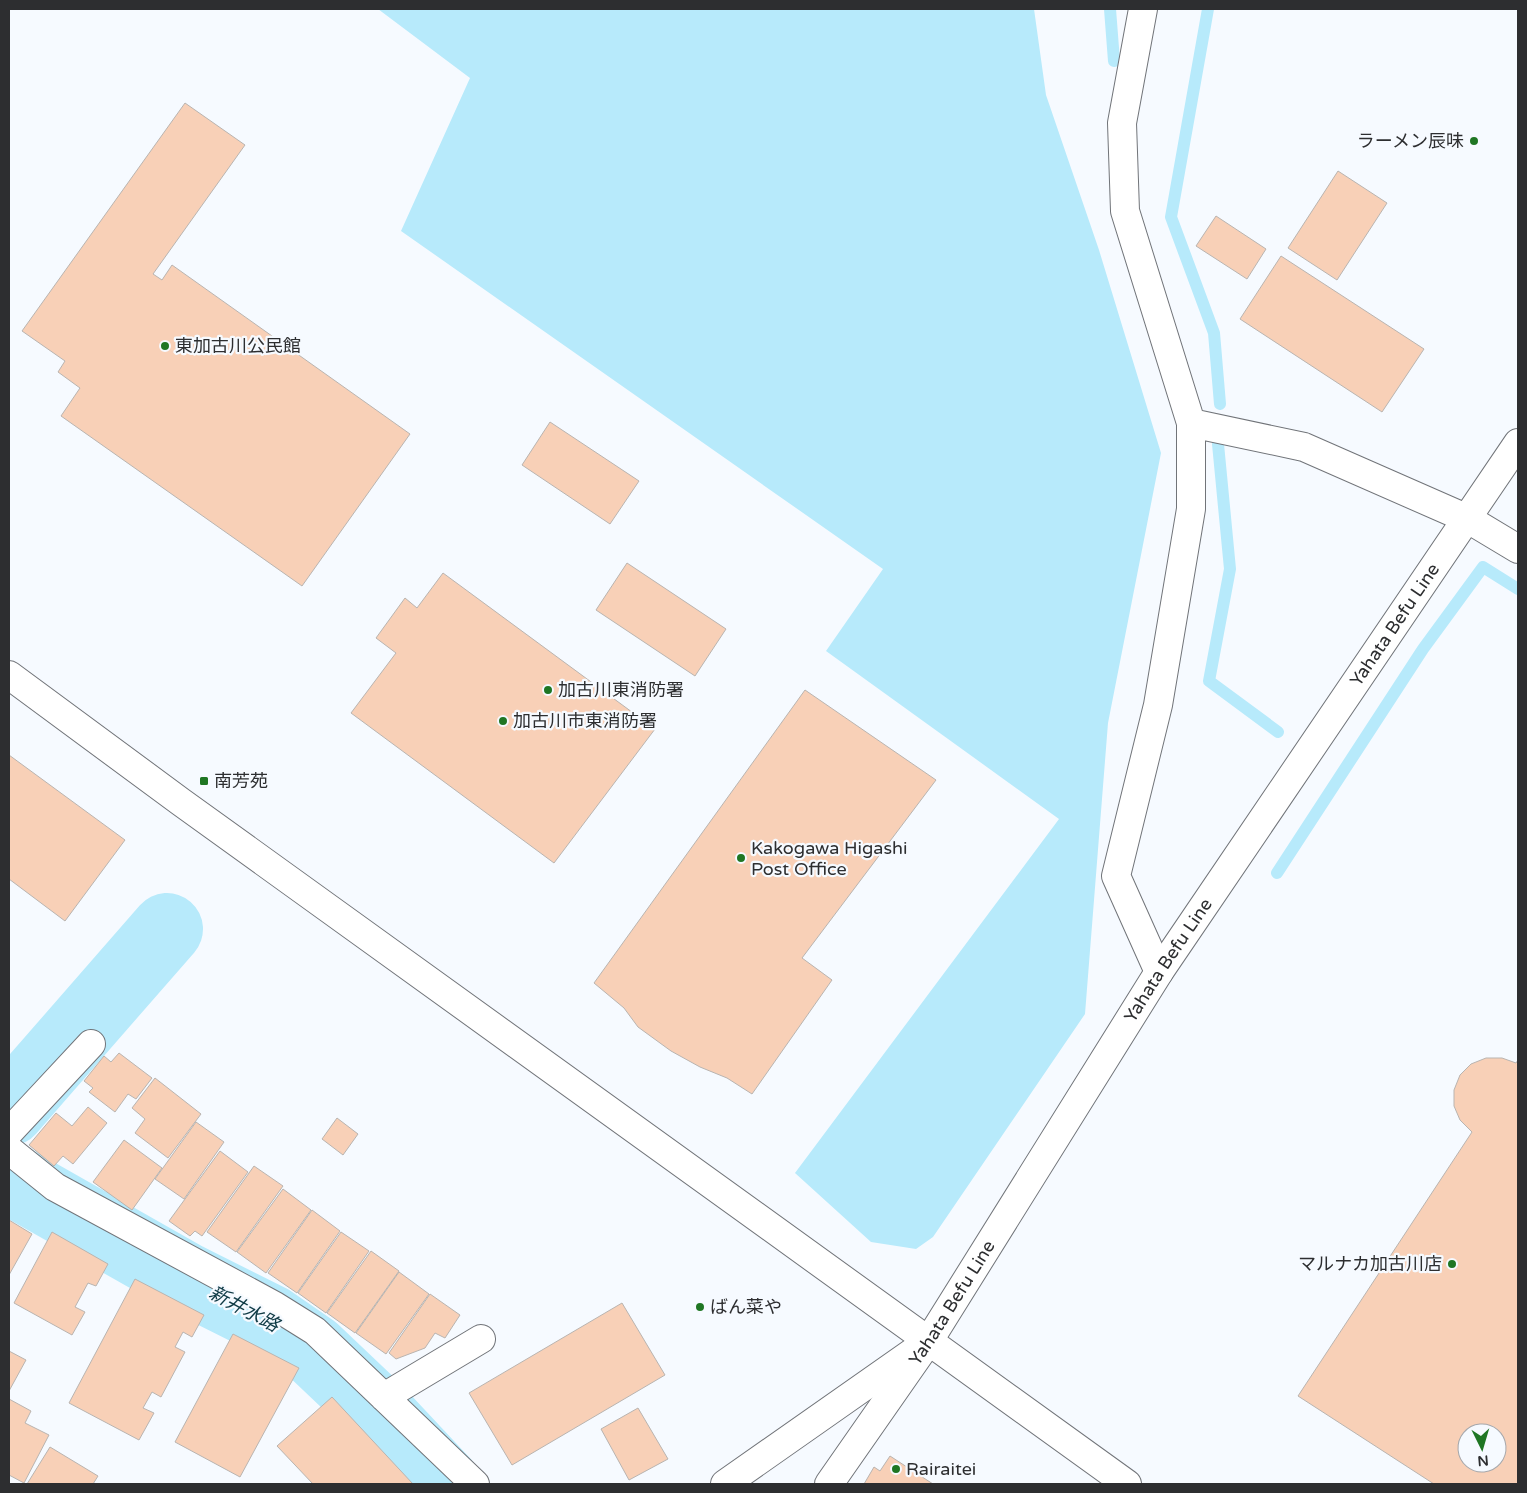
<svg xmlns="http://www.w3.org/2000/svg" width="1527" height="1493" viewBox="0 0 1527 1493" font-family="'Varela Round','Noto Sans JP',sans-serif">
	<rect width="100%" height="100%" fill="#f6faff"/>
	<!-- water -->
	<path fill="#b7eafb" d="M 378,9 L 1034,9 L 1046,95 L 1099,250 L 1161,453 L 1108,723 L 1085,1014 L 933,1237 L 916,1249 L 871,1242 L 795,1173 L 1059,819 L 826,651 L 883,569 L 401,231 L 470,78 Z"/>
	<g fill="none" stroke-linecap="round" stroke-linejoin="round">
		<!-- stream -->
		<path stroke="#b7eafb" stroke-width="12" d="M 1110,9 L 1114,61
			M 1208,9 L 1171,217 L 1214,333 L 1220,404
			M 1218,444 L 1230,569 L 1209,681 L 1278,732
			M 1277,873 L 1423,649 L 1483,567 L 1518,589"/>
		<!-- river -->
		<path stroke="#b7eafb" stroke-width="72" d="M 9,1110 L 167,929
			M 9,1178 L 187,1279 L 271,1321 L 313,1350 L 372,1406 L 445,1484"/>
	</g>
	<!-- building -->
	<path fill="#f8d0b7" stroke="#b9b4b0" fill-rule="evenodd" d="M 185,103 L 245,145 L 153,274 L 162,280 L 172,265 L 410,434 L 302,586 L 61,416 L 80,388 L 58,372 L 65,361 L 22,331 Z
		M 1338,171 L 1387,203 L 1337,280 L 1288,248 Z
		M 1216,216 L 1266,249 L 1247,279 L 1196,246 Z
		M 1281,256 L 1424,349 L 1382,412 L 1240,319 Z
		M 550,422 L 639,481 L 610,524 L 522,465 Z
		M 627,563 L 726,629 L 695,676 L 596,610 Z
		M 443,573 L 655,729 L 554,863 L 351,713 L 396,653 L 376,638 L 405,598 L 417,608 Z
		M 805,690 L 936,780 L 802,958 L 832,980 L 752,1094 L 727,1078 L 700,1067 L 671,1051 L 638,1027 L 624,1008 L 594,983 Z
		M 9,755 L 125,840 L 65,921 L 9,879 Z
		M 119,1053 L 152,1078 L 136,1099 L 128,1094 L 115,1112 L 89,1092 L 93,1088 L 84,1081 L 104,1056 L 111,1062 Z
		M 1486,1058 L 1502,1058 L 1516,1063 L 1518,1060 L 1518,1484 L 1434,1484 L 1298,1396 L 1472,1132 L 1460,1120 L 1454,1106 L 1454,1090 L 1460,1075 L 1471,1064 ZM 1467,1433 L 1497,1433 L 1497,1463 L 1467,1463 Z
		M 155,1078 L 201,1114 L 168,1158 L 135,1133 L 145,1119 L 132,1108 Z
		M 88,1107 L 107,1123 L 73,1164 L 63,1156 L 54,1166 L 29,1145 L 56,1113 L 72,1126 Z
		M 337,1118 L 358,1134 L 343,1155 L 322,1139 Z
		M 196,1122 L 224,1142 L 184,1199 L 155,1179 Z
		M 124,1140 L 162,1168 L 132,1210 L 93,1182 Z
		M 220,1151 L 248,1172 L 202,1236 L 195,1231 L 190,1236 L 169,1221 Z
		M 254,1166 L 283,1186 L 236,1252 L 207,1232 Z
		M 283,1189 L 311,1210 L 266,1273 L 237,1252 Z
		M 312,1210 L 340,1231 L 297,1293 L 268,1273 Z
		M 9,1220 L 32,1234 L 9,1275 Z
		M 52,1232 L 108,1264 L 96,1286 L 88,1283 L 75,1307 L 85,1312 L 72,1335 L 14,1303 Z
		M 341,1232 L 369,1251 L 326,1313 L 298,1293 Z
		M 371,1251 L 399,1271 L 355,1333 L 327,1313 Z
		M 399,1272 L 429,1294 L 386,1354 L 356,1333 Z
		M 135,1279 L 204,1315 L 192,1337 L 183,1332 L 175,1347 L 185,1352 L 161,1397 L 152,1392 L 143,1408 L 154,1413 L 139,1440 L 69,1403 Z
		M 430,1294 L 460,1315 L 445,1338 L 435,1333 L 425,1348 L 396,1359 L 389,1353 Z
		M 622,1303 L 665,1375 L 512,1465 L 469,1393 Z
		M 233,1334 L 299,1368 L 240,1477 L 175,1442 Z
		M 9,1351 L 26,1360 L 9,1391 Z
		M 332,1397 L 413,1484 L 313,1484 L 277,1446 Z
		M 9,1399 L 31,1411 L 25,1423 L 49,1435 L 24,1483 L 9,1475 Z
		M 638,1408 L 668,1459 L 629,1480 L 601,1429 Z
		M 50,1447 L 98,1476 L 93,1484 L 27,1484 Z
		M 890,1456 L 933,1484 L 864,1484 L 874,1467 L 880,1471 Z"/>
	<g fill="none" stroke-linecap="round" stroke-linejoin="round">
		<!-- minor casing -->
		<g stroke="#717479" stroke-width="30">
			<path id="minor" d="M 1143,9 L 1122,123 L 1125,211 L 1191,423 L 1191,509 L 1158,705 L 1116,876 L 1159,972
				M 1191,423 L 1304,447 L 1468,519 L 1518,549
				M 9,675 L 181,802 L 1127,1484
				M 9,1132 L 91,1044
				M 9,1150 L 55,1187 L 275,1306 L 315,1331 L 475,1484
				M 384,1397 L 481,1339
				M 725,1484 L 926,1343"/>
		</g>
		<!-- major casing -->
		<g stroke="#717479" stroke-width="30">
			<g id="major">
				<path id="s1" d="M 829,1484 L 928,1342 L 1159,972 L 1518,443"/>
			</g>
		</g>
		<!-- minor -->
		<use href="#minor" stroke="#fff" stroke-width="28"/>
		<!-- major -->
		<use href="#major" stroke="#fff" stroke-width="28"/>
	</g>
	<!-- markers -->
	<g fill="#1f7623" stroke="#f6faff" stroke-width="2">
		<circle cx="1474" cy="141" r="5"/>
		<circle cx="165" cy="346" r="5"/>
		<circle cx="548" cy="690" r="5"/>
		<circle cx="503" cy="721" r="5"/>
		<rect x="199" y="776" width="10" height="10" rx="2.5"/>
		<circle cx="741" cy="858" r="5"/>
		<circle cx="1452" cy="1264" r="5"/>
		<circle cx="700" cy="1307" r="5"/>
		<circle cx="896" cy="1469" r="5"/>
	</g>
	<g text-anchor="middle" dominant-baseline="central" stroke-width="4.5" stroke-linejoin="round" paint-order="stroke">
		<!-- poi labels -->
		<g font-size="18" fill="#2d2e30" stroke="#f6faff" text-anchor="start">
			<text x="1464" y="141" text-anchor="end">ラーメン辰味</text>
			<text x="175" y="346">東加古川公民館</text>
			<text x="558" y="690">加古川東消防署</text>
			<text x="513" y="721">加古川市東消防署</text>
			<text x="214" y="781">南芳苑</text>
			<text x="751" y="848">Kakogawa Higashi<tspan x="751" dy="21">Post Office</tspan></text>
			<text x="1442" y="1264" text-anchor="end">マルナカ加古川店</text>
			<text x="710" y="1307">ばん菜や</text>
			<text x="906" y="1469">Rairaitei</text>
		</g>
		<!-- street labels -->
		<g font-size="18" fill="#2d2e30" stroke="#f6faff">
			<text stroke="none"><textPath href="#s1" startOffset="1029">Yahata Befu Line</textPath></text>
			<text stroke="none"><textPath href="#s1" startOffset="624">Yahata Befu Line</textPath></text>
			<text stroke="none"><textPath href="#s1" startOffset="219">Yahata Befu Line</textPath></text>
		</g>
		<!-- water labels -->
		<g font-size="19" font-style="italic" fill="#103b46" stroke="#f6faff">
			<text transform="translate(244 1309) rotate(28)">新井水路</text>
		</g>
	</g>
	<!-- border -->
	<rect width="1527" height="1493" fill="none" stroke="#2d2e30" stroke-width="20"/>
	<!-- north arrow -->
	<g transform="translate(1482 1448) rotate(175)"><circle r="24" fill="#f6faff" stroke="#a6a8ac"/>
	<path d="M0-4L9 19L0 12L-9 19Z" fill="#1f7623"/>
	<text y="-8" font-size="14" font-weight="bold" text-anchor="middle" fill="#2d2e30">N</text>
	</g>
</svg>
